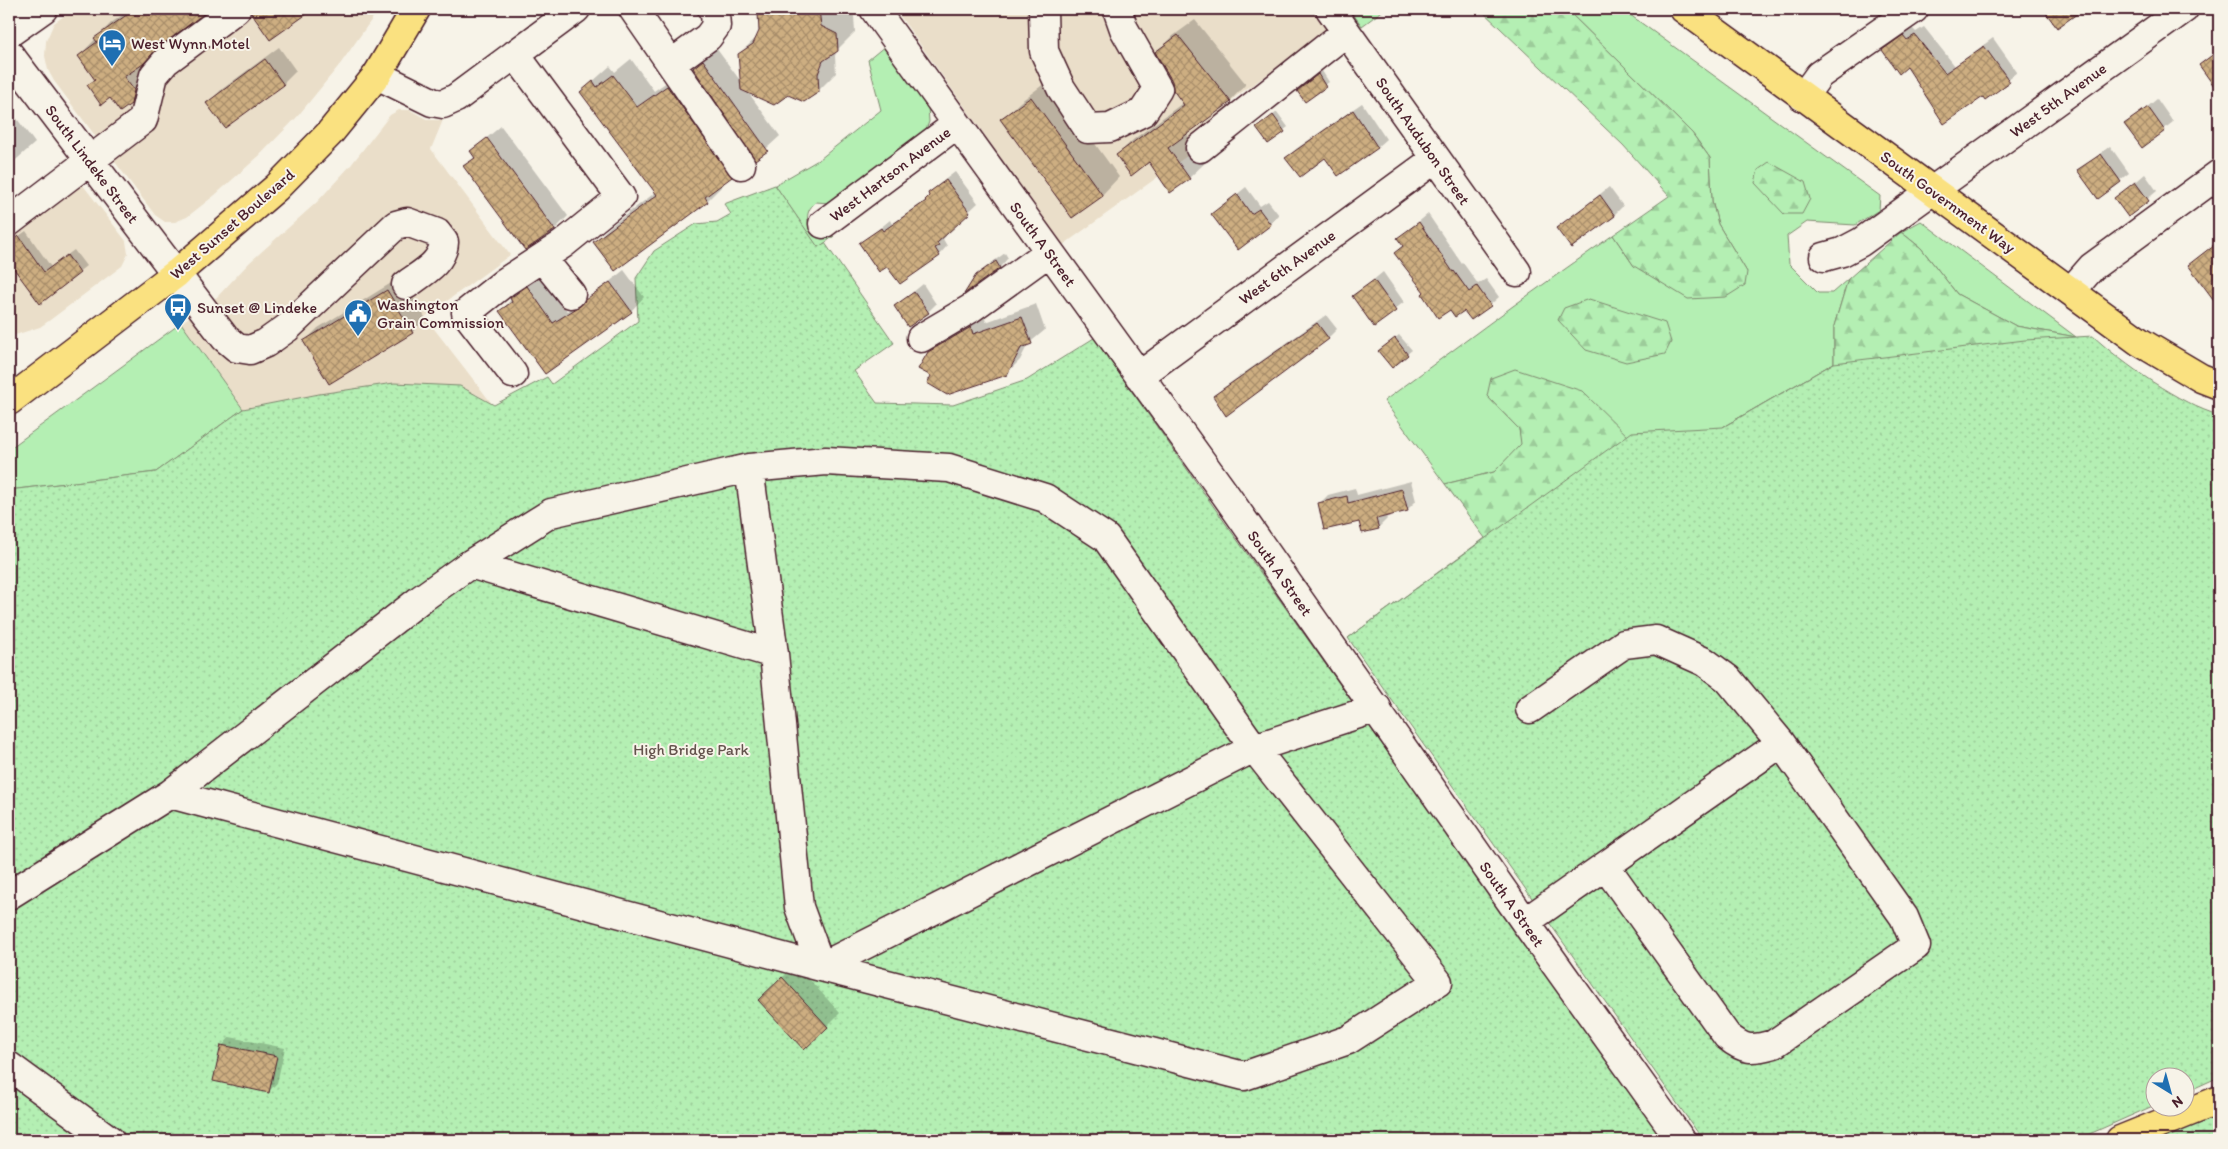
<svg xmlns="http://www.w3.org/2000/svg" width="2228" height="1149" viewBox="0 0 2228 1149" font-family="Itim,sans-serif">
	<defs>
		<pattern id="forest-firs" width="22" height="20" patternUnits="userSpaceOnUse" patternTransform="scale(1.25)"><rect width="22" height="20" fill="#b4efb3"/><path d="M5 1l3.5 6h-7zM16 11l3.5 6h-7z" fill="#9ccc9a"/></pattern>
		<pattern id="park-dots" width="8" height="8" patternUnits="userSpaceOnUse" patternTransform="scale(1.25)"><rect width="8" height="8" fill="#b4efb3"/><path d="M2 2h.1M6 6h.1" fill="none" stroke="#9ccc9a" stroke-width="1.8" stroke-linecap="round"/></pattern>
		<pattern id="building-cross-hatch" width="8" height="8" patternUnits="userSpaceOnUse" patternTransform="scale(1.25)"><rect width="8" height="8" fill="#cdae81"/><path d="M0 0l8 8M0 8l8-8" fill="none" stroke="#a88d6a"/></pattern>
	</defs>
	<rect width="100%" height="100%" fill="#f7f3e8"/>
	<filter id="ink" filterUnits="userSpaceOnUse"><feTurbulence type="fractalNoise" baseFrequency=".02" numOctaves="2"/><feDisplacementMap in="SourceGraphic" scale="10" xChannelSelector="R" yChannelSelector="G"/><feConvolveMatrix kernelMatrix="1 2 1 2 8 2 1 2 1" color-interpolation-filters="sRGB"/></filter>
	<g filter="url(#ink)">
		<!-- built -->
		<path fill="#eadec9" d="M 74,9 L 379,9 L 341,63 L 297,117 L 259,156 L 215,195 L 187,217 L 175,222 L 165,222 L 155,215 L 54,81 L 48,70 L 45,56 L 46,41 L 54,23 Z
			M 895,9 L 1091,9 L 1112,16 L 1123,16 L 1132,9 L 1312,9 L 1328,32 L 1235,97 L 1194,151 L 1063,245 Z
			M 399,110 L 410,110 L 428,120 L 443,120 L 431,149 L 510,255 L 425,317 L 493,405 L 476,394 L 319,394 L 243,409 L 181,323 L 217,297 L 249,263 L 317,202 L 351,165 L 390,115 Z
			M 79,180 L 126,241 L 128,254 L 122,266 L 50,320 L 40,327 L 9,337 L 9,234 Z"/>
		<!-- green -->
		<path fill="#b4efb3" stroke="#7f876f" d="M 1349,9 L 1385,9 L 1362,26 Z
			M 1566,9 L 1622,9 L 1880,196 L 1879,210 L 1855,225 L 1807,222 L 1787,236 L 1789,264 L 1818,293 L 1832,293 L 1848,279 L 1834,326 L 1834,363 L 1723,427 L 1755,491 L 1487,396 L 1519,429 L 1522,444 L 1494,472 L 1445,484 L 1384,401 L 1513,306 L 1613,235 L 1634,266 L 1747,272 L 1718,224 L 1712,201 L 1710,158 L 1692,133 Z
			M 885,46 L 928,106 L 929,122 L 924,134 L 842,204 L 816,202 C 802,213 807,228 820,238 L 834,236 L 818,248 L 775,185 L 820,159 L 881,110 L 868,60 Z
			M 1921,221 L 2076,337 L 2016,326 L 1957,294 L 1921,248 L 1901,232 Z
			M 181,323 L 243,409 L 156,472 L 9,490 L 9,449 Z"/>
		<!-- forest -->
		<path fill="url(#forest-firs)" stroke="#7f876f" d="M 1480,9 L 1566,9 L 1692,133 L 1710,158 L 1712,201 L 1718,224 L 1747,272 L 1745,285 L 1726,297 L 1688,299 L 1634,266 L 1613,235 L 1669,196 L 1623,145 Z
			M 1769,162 L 1805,182 L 1810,199 L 1802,214 L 1784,214 L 1755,183 L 1758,170 Z
			M 1901,232 L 1921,248 L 1957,294 L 2016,326 L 2076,337 L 1723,427 L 1834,363 L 1834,326 L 1848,279 Z
			M 1589,299 L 1665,323 L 1671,342 L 1665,354 L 1626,362 L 1586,350 L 1558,320 L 1564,308 Z
			M 1515,369 L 1582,391 L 1638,446 L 1348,638 L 1485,538 L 1445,484 L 1494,472 L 1521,444 L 1519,429 L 1487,396 L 1491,378 Z"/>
		<!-- park -->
		<path fill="url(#park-dots)" stroke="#7f876f" d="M 775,185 L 818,247 L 825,243 L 894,343 L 854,371 L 877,403 L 953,405 L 1027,380 L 1094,338 L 1663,1140 L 9,1140 L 9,490 L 156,472 L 243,409 L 319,394 L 394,383 L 460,386 L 494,405 L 547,377 L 552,384 L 638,321 L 636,278 L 654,251 L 696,224 L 717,222 L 731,214 L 724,204 Z
			M 2093,336 C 2122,363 2181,405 2219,415 L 2219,1077 L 2186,1092 L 2186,1076 L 2156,1076 L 2155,1105 L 2076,1140 L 1703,1140 L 1348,638 L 1632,432 L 1723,427 L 1834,363 L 2025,340 Z
			M 2219,1114 L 2219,1140 L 2156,1140 Z"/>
		<!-- shadow -->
		<path fill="#0003" d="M 131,9 L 208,9 L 161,44 L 141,64 L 149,75 L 145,88 L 130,103 L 110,96 L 89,85 L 95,78 L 79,56 L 111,23 Z
			M 252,9 L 312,9 L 271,39 L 252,13 Z
			M 764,9 L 839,9 L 854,16 L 855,32 L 837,50 L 835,56 L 836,73 L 818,91 L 788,93 L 748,92 L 780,136 L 756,158 L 694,68 L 716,48 L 742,83 L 739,54 L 758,36 L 760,31 L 759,14 Z
			M 1959,9 L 1967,9 L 1962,12 Z
			M 1195,20 L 1246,84 L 1230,101 L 1186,133 L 1206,162 L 1189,178 L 1149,161 L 1117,155 L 1134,139 L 1184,102 L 1157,53 L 1173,36 Z
			M 1924,27 L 1955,66 L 1993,38 L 2017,72 L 1985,98 L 1908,66 L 1883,51 L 1912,28 L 1916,32 Z
			M 279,47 L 296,71 L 283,84 L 208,103 L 221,90 Z
			M 2219,49 L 2219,91 L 2200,65 Z
			M 631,59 L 654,91 L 684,70 L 748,159 L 723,182 L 724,184 L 707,201 L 615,270 L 594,242 L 611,226 L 656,192 L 581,92 L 610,66 L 615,72 Z
			M 1322,71 L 1329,82 L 1305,100 L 1303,87 Z
			M 1049,80 L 1119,177 L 1102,195 L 1002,119 L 1020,102 Z
			M 2157,99 L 2173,122 L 2142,146 L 2126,124 Z
			M 1362,103 L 1386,139 L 1377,147 L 1325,157 L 1287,158 L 1296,149 Z
			M 9,108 L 35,143 L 9,166 Z
			M 1277,112 L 1288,127 L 1268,142 L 1257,128 Z
			M 501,126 L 568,216 L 555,229 L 526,248 L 465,167 L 475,156 L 471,151 Z
			M 2110,146 L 2129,173 L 2098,197 L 2079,170 Z
			M 955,172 L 978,203 L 945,234 L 946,236 L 943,239 L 947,246 L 939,255 L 887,265 L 861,244 L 890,220 L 892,224 L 926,200 L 938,185 Z
			M 2145,174 L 2157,191 L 2128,215 L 2116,199 Z
			M 1246,187 L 1260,206 L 1268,201 L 1279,215 L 1270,224 L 1213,214 Z
			M 1609,187 L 1623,206 L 1614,215 L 1558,228 Z
			M 1428,214 L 1462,264 L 1463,263 L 1478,284 L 1486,279 L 1499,297 L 1490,305 L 1465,309 L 1450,308 L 1425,292 L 1396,253 L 1403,245 L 1398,239 Z
			M 26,231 L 51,267 L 74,250 L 86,266 L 40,302 L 15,268 L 9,272 L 9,243 Z
			M 2219,240 L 2219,305 L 2189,265 Z
			M 1005,253 L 1008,258 L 1000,267 L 968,290 L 986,267 Z
			M 624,270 L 644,297 L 631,311 L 545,372 L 501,311 L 524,285 L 541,274 L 567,311 L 592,296 Z
			M 1383,272 L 1404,302 L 1375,325 L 1354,296 Z
			M 401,277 L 426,319 L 412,332 L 329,382 L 305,341 L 318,328 Z
			M 923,284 L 936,304 L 928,312 L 896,306 Z
			M 1036,304 L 1045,330 L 1028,344 L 1020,360 L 1006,374 L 932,375 L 929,352 L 943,339 L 984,315 L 986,322 Z
			M 1326,315 L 1337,329 L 1328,338 L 1215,397 L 1223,388 Z
			M 1399,335 L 1412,350 L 1392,366 L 1384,347 Z
			M 1411,481 L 1416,501 L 1407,510 L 1386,516 L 1387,519 L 1378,528 L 1319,504 L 1328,495 L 1355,488 L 1357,495 Z
			M 796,965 L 840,1013 L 827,1026 L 773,986 Z
			M 230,1037 L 285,1048 L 277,1083 L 269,1091 L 222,1046 Z"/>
		<!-- building -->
		<path fill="url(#building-cross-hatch)" stroke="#4a1f2b" d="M 135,9 L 210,9 L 157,49 L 143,64 L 124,77 L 134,90 L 131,104 L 120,112 L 110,98 L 101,105 L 87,85 L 95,80 L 78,56 L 97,42 L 94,38 Z
			M 251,9 L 314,9 L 270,40 L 251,13 Z
			M 764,9 L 819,9 L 821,26 L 837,34 L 838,51 L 823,61 L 818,74 L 819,92 L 804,102 L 788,95 L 774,105 L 741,90 L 738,54 L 753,44 L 759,31 L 758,13 Z
			M 2043,9 L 2084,9 L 2057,28 Z
			M 1178,35 L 1231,102 L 1168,148 L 1190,179 L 1170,193 L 1149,162 L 1131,176 L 1116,155 L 1184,105 L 1173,90 L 1172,81 L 1155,52 Z
			M 1903,35 L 1907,40 L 1915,35 L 1945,73 L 1984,46 L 2010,82 L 1985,100 L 1983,97 L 1944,124 L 1907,67 L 1899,74 L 1882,50 Z
			M 2219,50 L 2219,93 L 2199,65 Z
			M 265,59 L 284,85 L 225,128 L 206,103 Z
			M 703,60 L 768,151 L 755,160 L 693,68 Z
			M 1318,74 L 1326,87 L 1305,102 L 1297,91 Z
			M 613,75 L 637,107 L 667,86 L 732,177 L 705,197 L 708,202 L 615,271 L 593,242 L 657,195 L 580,92 L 593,81 L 597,87 Z
			M 1031,97 L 1103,196 L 1072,218 L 1000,119 Z
			M 2148,107 L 2165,131 L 2142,148 L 2124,124 Z
			M 1353,110 L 1378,148 L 1338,176 L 1325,158 L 1300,177 L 1285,158 Z
			M 1273,115 L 1285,132 L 1268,144 L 1256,128 Z
			M 487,138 L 555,230 L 525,250 L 463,166 L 475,158 L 470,151 Z
			M 2101,154 L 2121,182 L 2098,199 L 2077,170 Z
			M 946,180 L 970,213 L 937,243 L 939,246 L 935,248 L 940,256 L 900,284 L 887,267 L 879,272 L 859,243 L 881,228 L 883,231 L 926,201 L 925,200 L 929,196 L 928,193 Z
			M 2135,182 L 2149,201 L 2128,217 L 2114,198 Z
			M 1237,194 L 1251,214 L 1259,209 L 1271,225 L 1238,250 L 1211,214 Z
			M 1600,195 L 1615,216 L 1571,248 L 1556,228 Z
			M 1419,222 L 1453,272 L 1454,271 L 1469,292 L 1477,286 L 1491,306 L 1471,320 L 1464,311 L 1455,317 L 1450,310 L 1438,318 L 1422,294 L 1424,292 L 1394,253 L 1403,246 L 1397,238 Z
			M 19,236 L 44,272 L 67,255 L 80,273 L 40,304 L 9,262 L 9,244 Z
			M 2219,241 L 2219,307 L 2188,265 Z
			M 996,261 L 1000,268 L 964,294 L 976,275 Z
			M 1374,280 L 1396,311 L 1374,327 L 1352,296 Z
			M 610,282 L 632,312 L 545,374 L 499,311 L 512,302 L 510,298 L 527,286 L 553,323 L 580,306 L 585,300 Z
			M 387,290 L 413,333 L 329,384 L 303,341 Z
			M 914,292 L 929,313 L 908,327 L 894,306 Z
			M 1022,317 L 1032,344 L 1021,348 L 1007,375 L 947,395 L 927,383 L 931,376 L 918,369 L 928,352 L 971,327 L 973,334 Z
			M 1317,323 L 1329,339 L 1226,416 L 1213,396 Z
			M 1395,338 L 1408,355 L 1392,368 L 1378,351 Z
			M 1402,489 L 1408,511 L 1376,519 L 1379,529 L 1362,533 L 1359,522 L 1324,530 L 1318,503 L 1347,496 L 1348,503 Z
			M 782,977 L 828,1027 L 804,1050 L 758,1000 Z
			M 221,1045 L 277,1056 L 269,1093 L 213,1081 Z"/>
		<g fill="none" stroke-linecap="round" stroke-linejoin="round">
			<!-- minor casing -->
			<g stroke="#4a1f2b" stroke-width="31">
				<path id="minor" d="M 633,9 L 741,165
					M 874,9 L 1225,494 L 1525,922 L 1681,1140
					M 1043,9 L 1044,51 L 1061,88 L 1088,129 L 1110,128 L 1143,112 L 1158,89 L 1124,29 L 1117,9
					M 1330,9 L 1517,272
					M 9,33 L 43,9
					M 9,54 L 225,338 L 237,348 L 250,350 L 266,343 L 287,328 L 396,225 L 407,222 L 437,233 L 444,242 C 443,263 422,273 406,285
					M 671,64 L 708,37 L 716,26 L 715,14 L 712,9
					M 377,75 L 432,102 L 443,104 L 456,98 L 576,9
					M 1803,97 L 1819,75 L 1914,9
					M 1200,148 L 1346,32
					M 9,222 L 143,120 L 154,75 L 166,61 L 236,9
					M 823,224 L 957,124
					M 1824,257 L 1842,252 L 1861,242 L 2184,9
					M 542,258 L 571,294
					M 2071,291 L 2092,267 L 2219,174
					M 921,338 L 970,309 L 1049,252
					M 513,374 L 466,313 L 505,282 L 563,244 L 621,197 L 515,54
					M 1139,376 L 1435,159
					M 470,564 L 774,654
					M 1530,709 L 1624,644 L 1656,640 L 1705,662 L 1728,679 L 1781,743 L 1904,917 L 1916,946 L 1774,1044 C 1752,1050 1745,1051 1727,1036 L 1606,867
					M 170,794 L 421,599 L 470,564 L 551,513 L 749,468 L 826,461 L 949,468 L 1045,498 L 1106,538 L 1254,748 L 1438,982 L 1348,1040 L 1244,1076 L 821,967 L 799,907 L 774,654 L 749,468
					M 9,895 L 170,794 L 821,967 L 1254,748 L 1377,708
					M 1525,922 L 1781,743
					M 9,1066 L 110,1140"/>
			</g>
			<!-- major casing -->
			<g stroke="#4a1f2b" stroke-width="31">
				<path id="major" d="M 1684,9 L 2140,342 L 2201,378 L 2219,385
					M 9,401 L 177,273 L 276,188 L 329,134 L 377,75 L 416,9
					M 2120,1140 L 2219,1100"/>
			</g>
			<!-- minor -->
			<use href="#minor" stroke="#f7f3e8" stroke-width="28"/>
			<!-- major -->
			<use href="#major" stroke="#fae180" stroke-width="28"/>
		</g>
	</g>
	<!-- icons -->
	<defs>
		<g id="hotel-pin" transform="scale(1.4375)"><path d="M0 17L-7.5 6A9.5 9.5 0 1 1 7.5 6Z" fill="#1f6fb2" stroke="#f7f3e8"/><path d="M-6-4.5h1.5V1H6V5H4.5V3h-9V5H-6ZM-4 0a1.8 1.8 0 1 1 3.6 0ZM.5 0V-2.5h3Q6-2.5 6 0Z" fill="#fff"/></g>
		<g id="bus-pin" transform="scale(1.4375)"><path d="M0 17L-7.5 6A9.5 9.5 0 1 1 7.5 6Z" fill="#1f6fb2" stroke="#f7f3e8"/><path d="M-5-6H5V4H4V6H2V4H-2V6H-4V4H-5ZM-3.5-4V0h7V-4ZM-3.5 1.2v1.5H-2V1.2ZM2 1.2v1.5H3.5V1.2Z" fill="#fff"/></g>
		<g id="civic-pin" transform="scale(1.4375)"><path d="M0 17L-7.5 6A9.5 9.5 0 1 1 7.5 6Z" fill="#1f6fb2" stroke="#f7f3e8"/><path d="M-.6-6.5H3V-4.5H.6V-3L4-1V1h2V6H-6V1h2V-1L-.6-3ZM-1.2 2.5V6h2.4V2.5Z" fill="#fff"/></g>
	</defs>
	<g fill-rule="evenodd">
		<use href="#hotel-pin" x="112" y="43"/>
		<use href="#bus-pin" x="178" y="307"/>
		<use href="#civic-pin" x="358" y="313"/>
	</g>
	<g text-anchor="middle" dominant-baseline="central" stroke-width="4" stroke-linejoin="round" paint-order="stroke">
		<!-- poi labels -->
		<g font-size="16" fill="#4a1f2b" stroke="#f7f3e8" text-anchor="start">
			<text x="131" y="43">West Wynn Motel</text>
			<text x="377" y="304">Washington<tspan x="377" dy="18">Grain Commission</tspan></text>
			<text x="197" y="307">Sunset @ Lindeke</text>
		</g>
		<!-- street labels -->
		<g font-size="16" fill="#4a1f2b" stroke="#f7f3e8">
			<text transform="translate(2058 100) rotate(-36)">West 5th Avenue</text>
			<text transform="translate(1423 141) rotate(55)">South Audubon Street</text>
			<text transform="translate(92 164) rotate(53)">South Lindeke Street</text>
			<text transform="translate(890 174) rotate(-37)">West Hartson Avenue</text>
			<text transform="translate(1948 202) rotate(36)">South Government Way</text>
			<text transform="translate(232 224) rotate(-41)">West Sunset Boulevard</text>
			<text transform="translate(1043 244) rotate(54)">South A Street</text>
			<text transform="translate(1287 267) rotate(-36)">West 6th Avenue</text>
			<text transform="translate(1280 573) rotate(55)">South A Street</text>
			<text transform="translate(1512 904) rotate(55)">South A Street</text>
		</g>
		<!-- park labels -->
		<g font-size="16" fill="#64534d" stroke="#f7f3e8">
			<text x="691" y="749">High Bridge Park</text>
		</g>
	</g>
	<!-- margin -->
	<rect width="2228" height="1149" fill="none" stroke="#f7f3e8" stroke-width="30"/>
	<rect x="15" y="15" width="2198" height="1119" fill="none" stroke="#4a1f2b" stroke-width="2" filter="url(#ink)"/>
	<!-- north arrow -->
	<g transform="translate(2170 1092) rotate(143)"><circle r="24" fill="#f7f3e8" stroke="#b29e9c"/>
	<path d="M0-4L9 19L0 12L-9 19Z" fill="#1f6fb2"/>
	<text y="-8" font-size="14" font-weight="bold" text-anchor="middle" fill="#4a1f2b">N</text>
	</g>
</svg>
